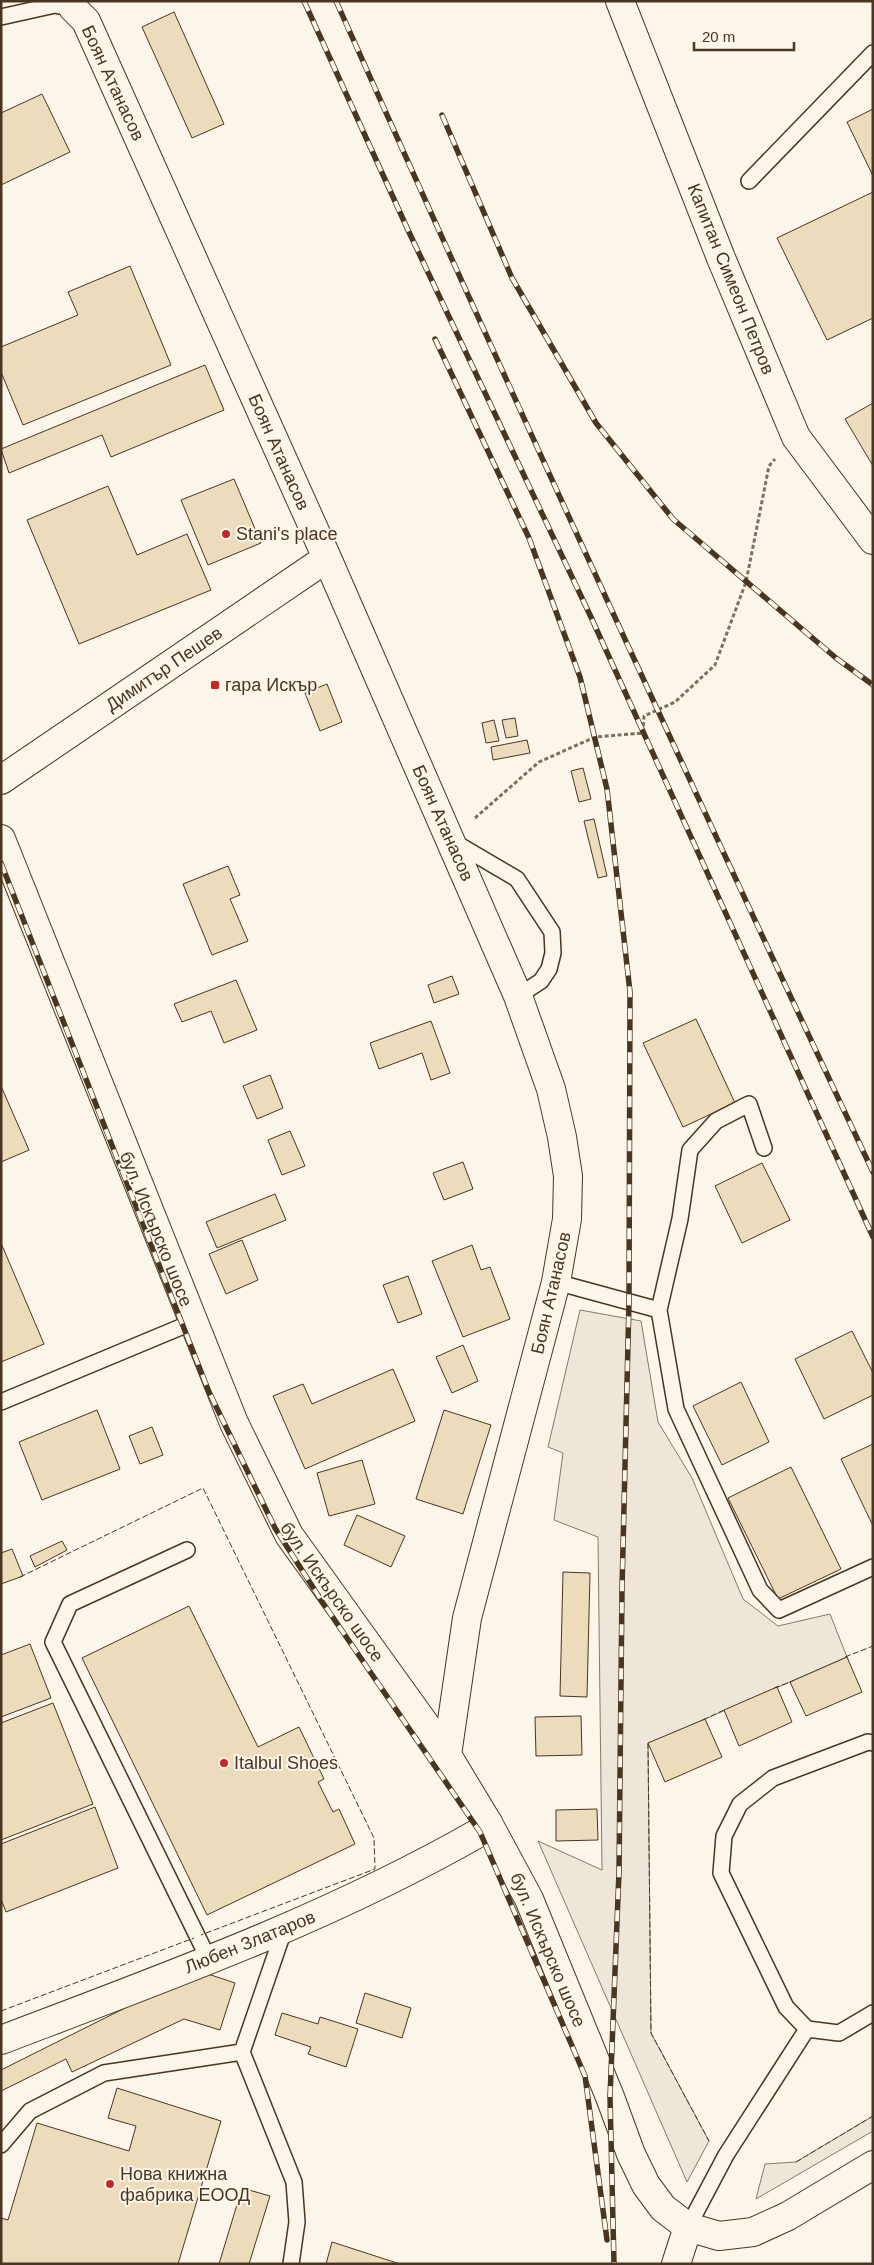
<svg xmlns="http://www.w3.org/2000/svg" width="874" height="2265" viewBox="0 0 874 2265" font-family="Arial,sans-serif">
	<rect width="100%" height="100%" fill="#fbf6e9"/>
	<!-- green -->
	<path fill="#ede6d9" stroke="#887966" d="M 580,1310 L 641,1321 L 658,1422 L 692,1478 L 743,1599 L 778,1626 L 830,1614 L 847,1657 L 648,1744 L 651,2033 L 709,2141 L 687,2182 L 538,1841 L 602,1870 L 598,1537 L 554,1520 L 563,1453 L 548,1447 Z
		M 873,2116 L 873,2131 L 756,2199 L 765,2164 L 796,2162 Z"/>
	<!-- building -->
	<path fill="#ecdcbc" stroke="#4a3520" d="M 174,12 L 224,124 L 192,138 L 142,27 Z
		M 42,94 L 70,152 L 1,185 L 1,113 Z
		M 873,109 L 873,176 L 847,122 Z
		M 873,192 L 873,318 L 827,340 L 777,238 Z
		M 130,266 L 171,365 L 23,425 L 1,372 L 1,347 L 78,315 L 68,292 Z
		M 205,365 L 224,410 L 111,457 L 102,435 L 9,473 L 1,449 Z
		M 873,403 L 873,466 L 845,419 Z
		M 234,479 L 261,543 L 208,565 L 181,500 Z
		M 108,486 L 137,555 L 187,534 L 211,590 L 79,644 L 27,520 Z
		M 327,684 L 342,722 L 320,731 L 305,693 Z
		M 515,718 L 518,736 L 506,738 L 502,720 Z
		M 494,720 L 499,741 L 486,743 L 482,723 Z
		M 527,740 L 530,753 L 493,760 L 491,747 Z
		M 583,768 L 591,799 L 579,802 L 571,771 Z
		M 594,819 L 607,876 L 598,878 L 584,821 Z
		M 228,866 L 240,895 L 230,899 L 248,941 L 212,955 L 183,884 Z
		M 452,976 L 459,994 L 434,1003 L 428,985 Z
		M 236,980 L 257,1030 L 224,1043 L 211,1011 L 182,1022 L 174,1004 Z
		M 696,1019 L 735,1103 L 683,1127 L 643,1043 Z
		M 431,1021 L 450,1073 L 431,1080 L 422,1053 L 379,1069 L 370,1043 Z
		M 270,1075 L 283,1108 L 257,1119 L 243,1086 Z
		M 1,1086 L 29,1150 L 1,1162 Z
		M 290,1131 L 305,1166 L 282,1175 L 268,1140 Z
		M 463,1162 L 473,1189 L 444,1200 L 433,1173 Z
		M 762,1163 L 790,1220 L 742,1243 L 715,1186 Z
		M 275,1194 L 286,1220 L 217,1248 L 206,1222 Z
		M 242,1240 L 258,1280 L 226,1294 L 209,1254 Z
		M 1,1243 L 44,1344 L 1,1362 Z
		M 472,1245 L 481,1270 L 490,1267 L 510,1319 L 463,1337 L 432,1261 Z
		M 408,1276 L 422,1314 L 398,1323 L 383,1285 Z
		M 852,1331 L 873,1373 L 873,1395 L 824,1419 L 795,1359 Z
		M 463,1345 L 478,1381 L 452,1393 L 436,1357 Z
		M 393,1369 L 415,1421 L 305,1469 L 273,1396 L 303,1384 L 312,1404 Z
		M 741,1382 L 769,1442 L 722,1465 L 693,1406 Z
		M 97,1410 L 120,1469 L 42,1500 L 19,1442 Z
		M 444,1410 L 491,1425 L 463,1514 L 416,1499 Z
		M 152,1427 L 163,1455 L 140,1464 L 129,1436 Z
		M 873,1444 L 873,1526 L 841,1459 Z
		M 362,1460 L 375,1504 L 329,1516 L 317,1473 Z
		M 791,1467 L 841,1569 L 778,1599 L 728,1498 Z
		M 357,1515 L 405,1536 L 391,1567 L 344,1545 Z
		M 62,1541 L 67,1550 L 35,1567 L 30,1556 Z
		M 12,1549 L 23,1576 L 1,1584 L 1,1553 Z
		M 563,1572 L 590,1573 L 587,1697 L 560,1696 Z
		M 189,1606 L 258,1747 L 299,1727 L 324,1779 L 318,1782 L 333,1812 L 339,1809 L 355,1844 L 207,1915 L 82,1658 Z
		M 30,1644 L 51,1698 L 1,1717 L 1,1655 Z
		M 847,1657 L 862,1692 L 806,1716 L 790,1682 Z
		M 777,1687 L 792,1722 L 739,1746 L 724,1710 Z
		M 53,1703 L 93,1804 L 1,1840 L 1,1723 Z
		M 581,1716 L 582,1755 L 536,1756 L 535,1717 Z
		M 705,1719 L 722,1757 L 665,1782 L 648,1743 Z
		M 95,1807 L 118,1868 L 6,1912 L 1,1899 L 1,1844 Z
		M 597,1809 L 598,1840 L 556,1841 L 556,1810 Z
		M 199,1971 L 235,1983 L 220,2030 L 184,2019 L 72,2072 L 66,2059 L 1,2091 L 1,2070 Z
		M 365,1993 L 411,2008 L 402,2038 L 356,2023 Z
		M 282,2013 L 318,2024 L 320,2017 L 358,2029 L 346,2067 L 308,2054 L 311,2047 L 275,2035 Z
		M 117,2088 L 221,2121 L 178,2264 L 1,2264 L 1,2218 L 8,2220 L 37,2123 L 129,2151 L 136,2126 L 108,2118 Z
		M 242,2188 L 270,2196 L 249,2264 L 219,2264 Z
		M 332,2242 L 400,2264 L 326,2264 Z"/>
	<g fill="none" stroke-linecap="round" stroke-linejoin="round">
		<!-- service casing -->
		<g stroke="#4a3520" stroke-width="18">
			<path id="service" d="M 1,17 L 55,5 L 73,8 L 74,3
				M 749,181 L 873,53
				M 454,842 L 517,879 L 552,932 L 553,953 L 549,969 L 541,981 L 518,996
				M 764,1148 L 749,1104 L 716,1121 L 690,1150 L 680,1219 L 659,1310 L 676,1409 L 760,1590 L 779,1610 L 873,1567
				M 556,1282 L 659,1310
				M 1,1402 L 193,1322
				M 187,1550 L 70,1604 L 53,1642 L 209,1960
				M 873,1743 L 868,1742 L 773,1778 L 740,1804 L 724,1836 L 721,1873 L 786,2007 L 807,2029 L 839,2033 L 873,2013
				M 284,1930 L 242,2052 L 294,2182 L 297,2222 L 291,2264
				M 1,2145 L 30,2111 L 104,2073 L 242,2052
				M 688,2227 L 726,2155 L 807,2029"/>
		</g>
		<!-- minor casing -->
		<g stroke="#4a3520" stroke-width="30">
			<path id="minor" d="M 620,1 L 721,258 L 796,437 L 873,540
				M 73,8 L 86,21 L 327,558 L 518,996 L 551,1089 L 562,1137 L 568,1176 L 567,1219 L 556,1282 L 467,1618 L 447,1755
				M 1,780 L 327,558
				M 1,2040 C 164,1978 328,1919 480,1832 L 488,1823
				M 676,2264 L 688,2227"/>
		</g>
		<!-- tertiary casing -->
		<g stroke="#4a3520" stroke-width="30">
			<path id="tertiary" d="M 1,839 L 234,1423 L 289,1535 L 447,1755 L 488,1823 L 529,1899 L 610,2097 L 631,2154 L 646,2185 L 663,2208 L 688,2227 L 719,2236 L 753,2232 L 788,2216 L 873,2165"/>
		</g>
		<!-- path -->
		<path stroke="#7f6f5c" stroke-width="3" stroke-dasharray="4 2.5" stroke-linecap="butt" d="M 475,818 L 539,762 L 595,737 L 643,733 L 644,716 L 675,702 L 715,665 L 746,582 L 769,466 L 775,459"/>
		<!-- service -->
		<use href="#service" stroke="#fbf6e9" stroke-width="15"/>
		<!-- minor -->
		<use href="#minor" stroke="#fbf6e9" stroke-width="28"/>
		<!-- tertiary -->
		<use href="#tertiary" stroke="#fbf6e9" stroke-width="28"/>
		<!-- rail casing -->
		<g stroke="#4a3520" stroke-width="5.5">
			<path id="rail" d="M 304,1 L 408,230 L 590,615 L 873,1237
				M 336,1 C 511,393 690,784 873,1172
				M 442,115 L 512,278 L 596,423 L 673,519 L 836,658 L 873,685
				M 435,339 L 529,538 L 580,677 L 607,789 L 630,992 L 629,1302 L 622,1589 L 619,1872 L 610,2097 L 614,2264
				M 1,863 L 209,1392 L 275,1528 L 323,1603 L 480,1832 L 585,2076 L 607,2240"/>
		</g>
		<!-- rail -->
		<use href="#rail" stroke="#fbf6e9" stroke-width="4" stroke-dasharray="11" stroke-linecap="butt"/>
		<!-- fence -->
		<path stroke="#4a3520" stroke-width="1" stroke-dasharray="6 2.5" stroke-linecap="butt" d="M 20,1577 L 203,1488 L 374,1838 L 375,1869 L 201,1935
			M 845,1657 L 873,1646
			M 774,1688 L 793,1681
			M 703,1720 L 726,1709
			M 648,1743 L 651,2033 L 709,2141
			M 1,2011 L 194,1938
			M 796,2162 L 873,2116"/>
	</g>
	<!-- markers -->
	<g fill="#c62828" stroke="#fbf6e9" stroke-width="2">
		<circle cx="226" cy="534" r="5"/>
		<rect x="210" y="680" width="10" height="10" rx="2.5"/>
		<circle cx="224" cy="1763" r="5"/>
		<circle cx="110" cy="2184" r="5"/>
	</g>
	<g text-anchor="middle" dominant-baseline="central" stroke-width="4" stroke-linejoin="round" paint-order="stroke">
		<!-- street labels -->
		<g font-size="18" fill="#4a3520" stroke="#fbf6e9">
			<text transform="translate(113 83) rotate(65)">Боян Атанасов</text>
			<text transform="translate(731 279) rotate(68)">Капитан Симеон Петров</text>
			<text transform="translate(279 452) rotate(66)">Боян Атанасов</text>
			<text transform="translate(164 669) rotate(-34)">Димитър Пешев</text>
			<text transform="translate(443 823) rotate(66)">Боян Атанасов</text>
			<text transform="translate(156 1229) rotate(68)">бул. Искърско шосе</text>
			<text transform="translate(551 1293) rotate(-77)">Боян Атанасов</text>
			<text transform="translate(332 1592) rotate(55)">бул. Искърско шосе</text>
			<text transform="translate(250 1942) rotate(-22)">Любен Златаров</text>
			<text transform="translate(548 1950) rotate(67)">бул. Искърско шосе</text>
		</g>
		<!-- poi labels -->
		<g font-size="18" fill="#4a3520" stroke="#fbf6e9" text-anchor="start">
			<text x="236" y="534">Stani's place</text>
			<text x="225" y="685">гара Искър</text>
			<text x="234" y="1763">Italbul Shoes</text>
			<text x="120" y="2174">Нова книжна<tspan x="120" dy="21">фабрика ЕООД</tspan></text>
		</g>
	</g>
	<!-- border -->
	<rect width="874" height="2265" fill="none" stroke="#4a3520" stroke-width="5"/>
	<!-- scale -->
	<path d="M694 42v8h100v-8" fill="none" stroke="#4a3520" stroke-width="2.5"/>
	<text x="702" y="42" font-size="15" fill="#4a3520" stroke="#fbf6e9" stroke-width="4" paint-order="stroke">20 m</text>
</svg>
